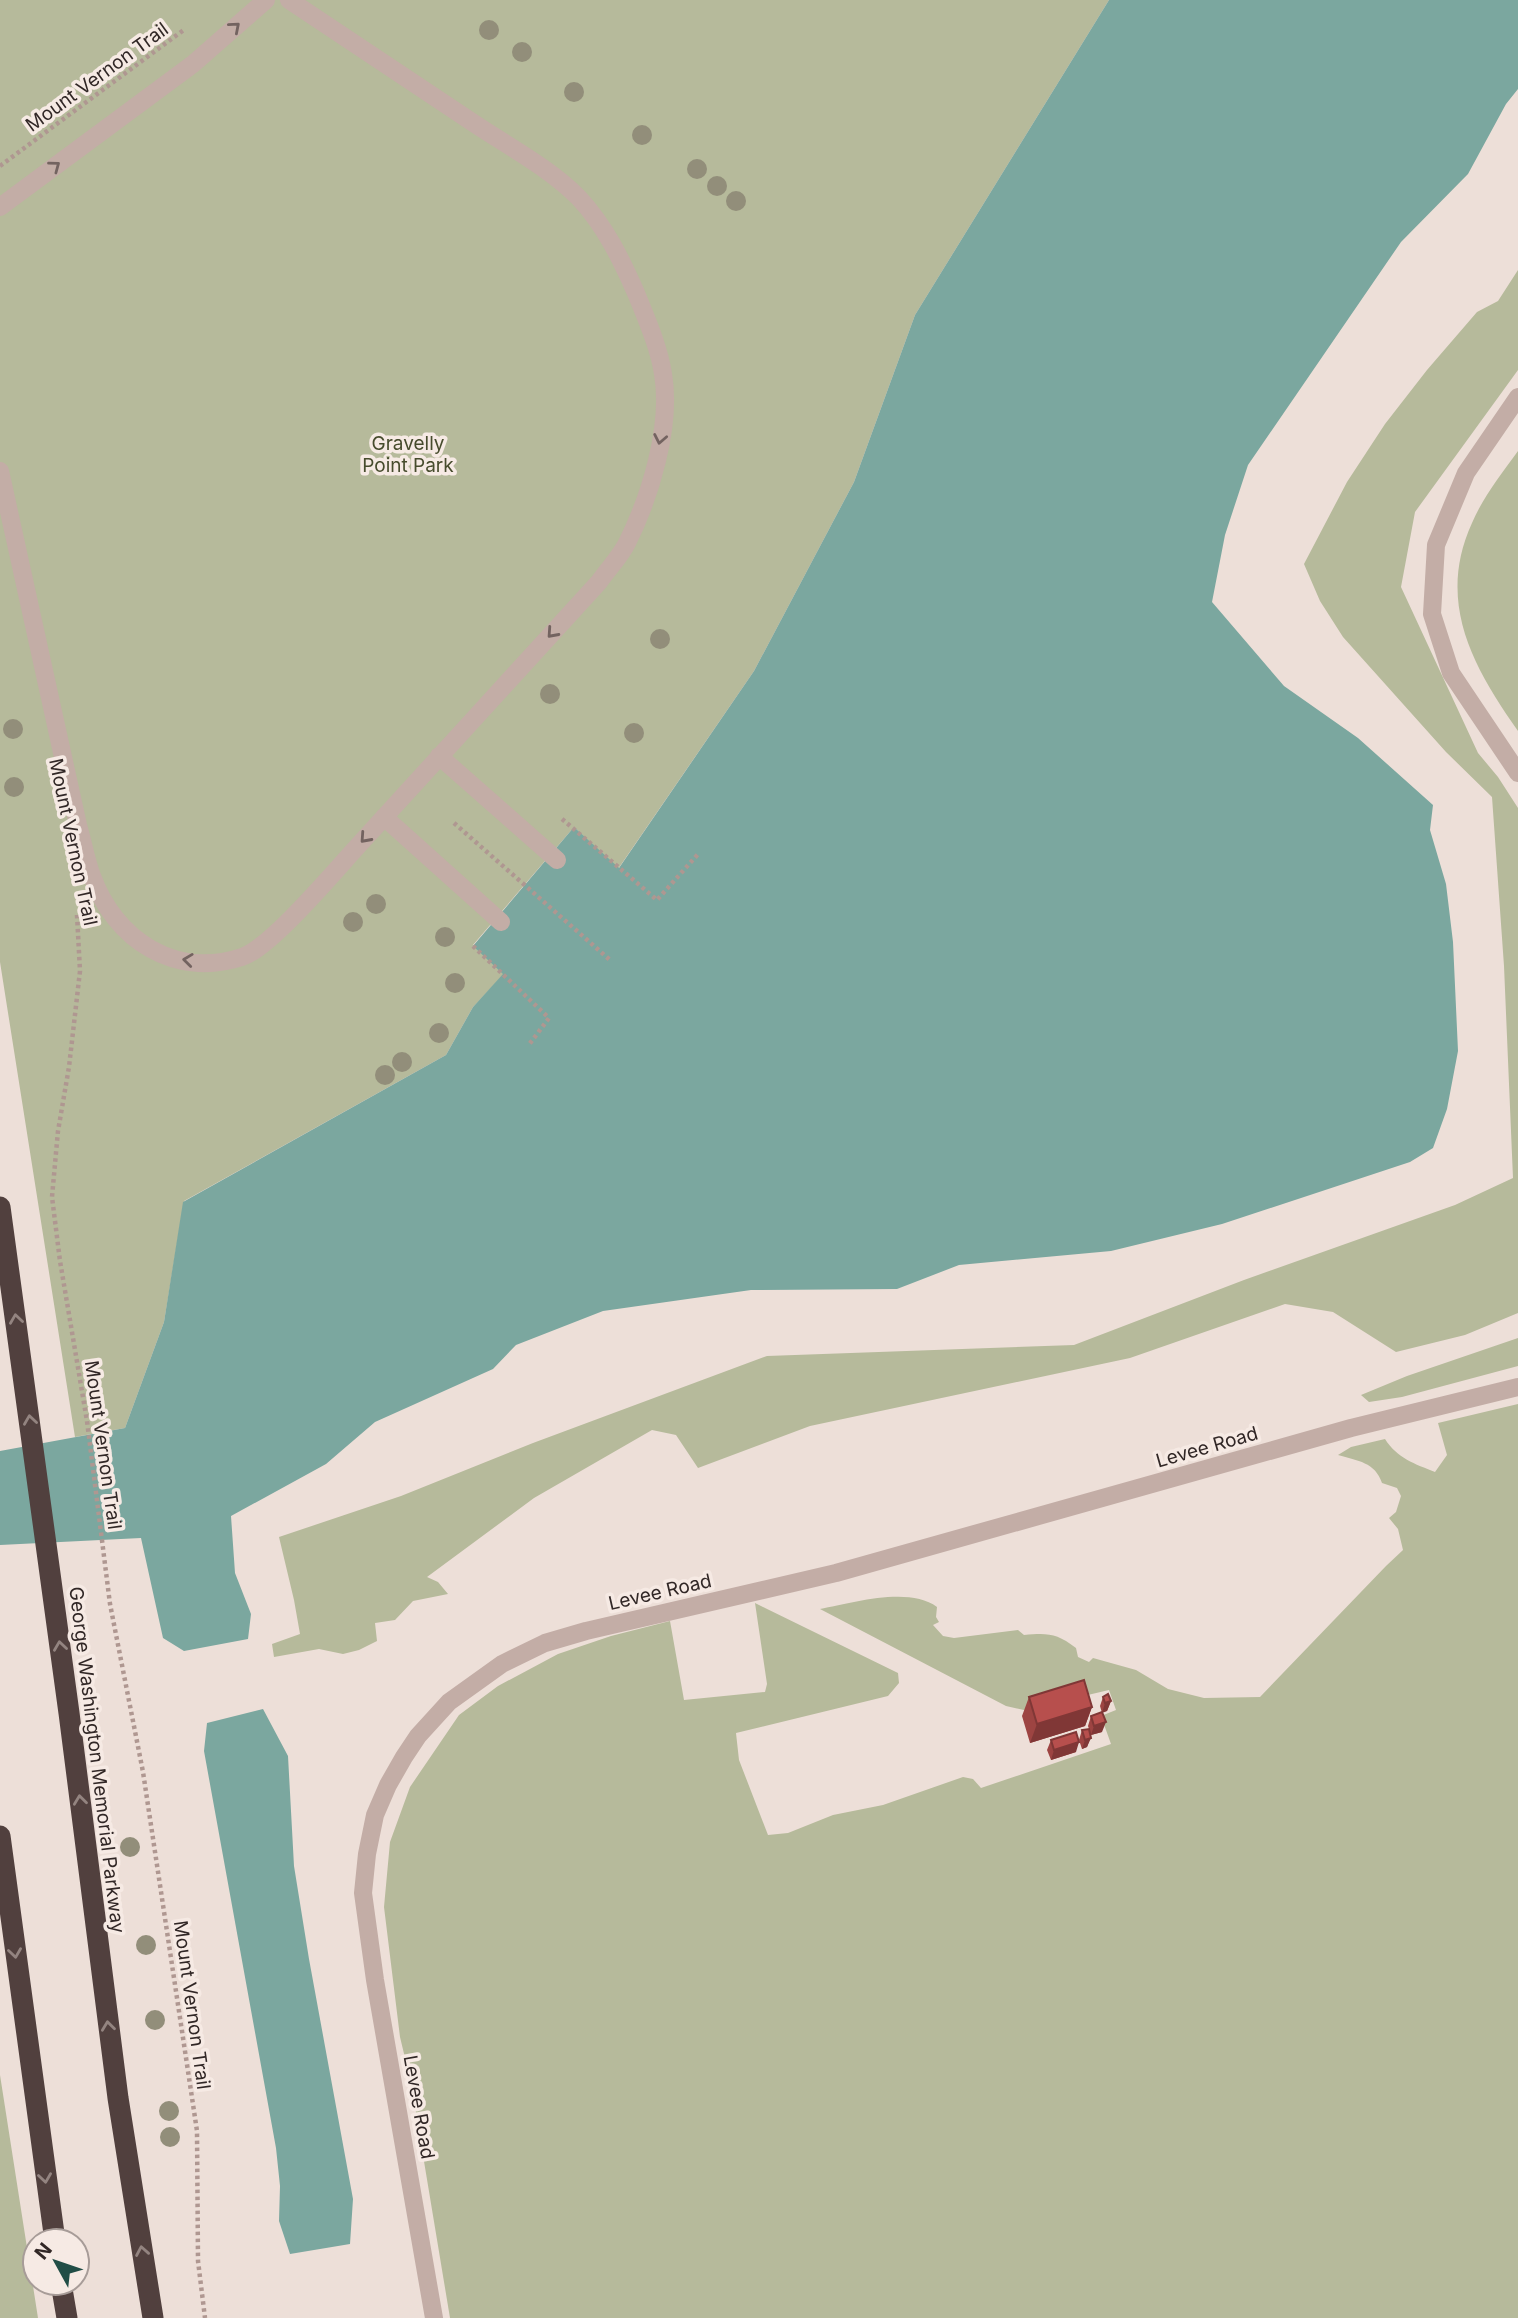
<svg xmlns="http://www.w3.org/2000/svg" width="1518" height="2318" viewBox="0 0 1518 2318" font-family="Inter,sans-serif">
	<rect width="100%" height="100%" fill="#eddfd8"/>
	<!-- green -->
	<path fill="#b6ba9b" d="M 0,0 L 1109,0 L 915,315 L 854,482 L 754,671 L 618,869 L 574,827 L 473,945 L 504,974 L 473,1007 L 446,1055 L 184,1201 L 164,1322 L 125,1428 L 75,1437 L 0,962 Z
		M 1518,270 L 1518,370 L 1415,512 L 1401,587 L 1478,753 L 1498,777 L 1518,808 L 1518,1313 L 1465,1335 L 1396,1352 L 1333,1312 L 1285,1304 L 1130,1358 L 810,1426 L 698,1468 L 676,1435 L 652,1430 L 534,1498 L 427,1577 L 438,1582 L 448,1594 L 413,1601 L 395,1620 L 375,1623 L 377,1641 L 359,1650 L 343,1654 L 319,1649 L 274,1657 L 272,1644 L 300,1634 L 294,1600 L 279,1537 L 401,1496 L 533,1443 L 767,1356 L 1074,1345 L 1244,1280 L 1455,1205 L 1513,1178 L 1504,966 L 1492,797 L 1446,752 L 1343,637 L 1320,601 L 1304,564 L 1347,482 L 1385,424 L 1427,370 L 1477,312 L 1498,301 Z
		M 1518,451 L 1518,731 C 1473,667 1436,602 1472,523 C 1483,497 1502,473 1518,451 Z
		M 1518,1338 L 1518,1366 L 1402,1397 L 1369,1402 L 1361,1395 L 1407,1376 Z
		M 1518,1404 L 1518,2318 L 450,2318 L 411,2083 L 400,2037 L 384,1907 L 390,1842 L 410,1787 L 459,1715 L 498,1686 L 558,1654 L 611,1636 L 670,1621 L 684,1700 L 765,1692 L 767,1684 L 755,1603 L 898,1673 L 899,1683 L 888,1696 L 736,1733 L 739,1760 L 768,1835 L 788,1833 L 833,1815 L 883,1805 L 963,1777 L 973,1779 L 981,1788 L 1111,1744 L 1101,1716 L 1116,1710 L 1109,1690 L 1024,1710 L 1006,1706 L 820,1609 C 852,1603 909,1586 937,1607 L 936,1617 L 939,1622 L 933,1625 L 943,1636 L 954,1638 L 1018,1630 L 1024,1635 C 1048,1633 1056,1633 1076,1648 L 1078,1657 L 1089,1662 L 1093,1658 L 1136,1670 L 1168,1689 L 1204,1698 L 1260,1697 L 1386,1566 L 1403,1550 L 1398,1529 L 1389,1518 L 1396,1512 L 1401,1496 L 1397,1488 L 1382,1483 C 1375,1462 1358,1461 1338,1455 L 1351,1447 L 1385,1439 C 1397,1458 1415,1464 1435,1472 L 1447,1455 L 1438,1423 Z
		M 0,2075 L 38,2318 L 0,2318 Z"/>
	<!-- water -->
	<path fill="#7ba79f" d="M 1109,0 L 1518,0 L 1518,89 L 1506,104 L 1468,174 L 1401,242 L 1248,465 L 1225,535 L 1212,602 L 1284,686 L 1358,738 L 1433,805 L 1430,830 L 1446,884 L 1453,942 L 1458,1051 L 1447,1109 L 1433,1148 L 1410,1162 L 1222,1224 L 1111,1251 L 959,1265 L 897,1289 L 751,1290 L 603,1311 L 516,1345 L 493,1369 L 375,1422 L 326,1464 L 231,1516 L 235,1573 L 251,1614 L 248,1639 L 184,1651 L 163,1638 L 141,1538 L 0,1545 L 0,1451 L 125,1428 L 164,1322 L 183,1202 L 446,1055 L 473,1007 L 503,974 L 473,946 L 574,827 L 619,868 L 754,671 L 854,482 L 915,315 Z
		M 263,1709 L 288,1756 L 294,1866 L 309,1959 L 353,2199 L 350,2244 L 290,2254 L 279,2221 L 280,2186 L 276,2148 L 204,1751 L 207,1723 Z"/>
	<g fill="none" stroke-linecap="round" stroke-linejoin="round">
		<!-- path -->
		<path stroke="#af9791" stroke-width="4.5" stroke-dasharray="3.5 3.5" stroke-linecap="butt" d="M 0,166 L 185,29
			M 562,819 L 657,900 L 699,853
			M 454,823 L 610,960
			M 77,915 L 80,971 L 69,1067 L 58,1131 L 52,1197 L 60,1261 L 87,1421 L 110,1604 L 143,1772 L 197,2131 L 198,2261 L 205,2318
			M 473,946 L 549,1018 L 528,1046"/>
		<!-- lane -->
		<path stroke="#c3ada6" stroke-width="18" d="M 0,207 L 193,64 L 266,0
			M 1518,397 L 1466,473 L 1436,545 L 1432,614 L 1451,673 L 1518,773
			M 0,471 L 78,825 C 83,842 86,860 92,876 C 115,940 175,979 242,957 C 270,948 334,872 356,848 C 437,759 518,671 599,582 C 608,569 620,557 627,543 C 650,497 672,426 663,374 C 659,347 646,318 636,293 C 621,259 605,226 579,198 C 551,169 508,146 475,124 C 413,83 351,41 289,0
			M 439,756 L 557,860
			M 384,817 L 501,922
			M 434,2318 L 375,1980 L 363,1893 L 367,1854 L 375,1815 L 388,1785 L 404,1757 L 418,1736 L 449,1702 L 502,1664 L 545,1643 L 586,1631 L 836,1573 L 1351,1428 L 1518,1387"/>
		<!-- highway -->
		<path stroke="#51403e" stroke-width="21" d="M 0,1207 L 69,1713 L 118,2098 L 153,2318
			M 0,1836 L 55,2241
			M 61,2283 L 67,2318"/>
	</g>
	<!-- trees -->
	<g fill="#928e7a">
		<circle cx="489" cy="30" r="10"/>
		<circle cx="522" cy="52" r="10"/>
		<circle cx="574" cy="92" r="10"/>
		<circle cx="642" cy="135" r="10"/>
		<circle cx="697" cy="169" r="10"/>
		<circle cx="717" cy="186" r="10"/>
		<circle cx="736" cy="201" r="10"/>
		<circle cx="660" cy="639" r="10"/>
		<circle cx="550" cy="694" r="10"/>
		<circle cx="13" cy="729" r="10"/>
		<circle cx="634" cy="733" r="10"/>
		<circle cx="14" cy="787" r="10"/>
		<circle cx="376" cy="904" r="10"/>
		<circle cx="353" cy="922" r="10"/>
		<circle cx="445" cy="937" r="10"/>
		<circle cx="455" cy="983" r="10"/>
		<circle cx="439" cy="1033" r="10"/>
		<circle cx="402" cy="1062" r="10"/>
		<circle cx="385" cy="1075" r="10"/>
		<circle cx="130" cy="1847" r="10"/>
		<circle cx="146" cy="1945" r="10"/>
		<circle cx="155" cy="2020" r="10"/>
		<circle cx="169" cy="2111" r="10"/>
		<circle cx="170" cy="2137" r="10"/>
	</g>
	<!-- wall -->
	<path fill="#9d4442" d="M 1029,1697 L 1092,1707 L 1085,1726 L 1030,1743 L 1022,1716 Z
		M 1103,1697 L 1111,1701 L 1107,1711 L 1102,1712 L 1102,1732 L 1091,1735 L 1087,1747 L 1082,1749 L 1079,1740 L 1082,1730 L 1089,1729 L 1088,1726 L 1091,1716 L 1102,1713 L 1100,1706 Z
		M 1051,1740 L 1076,1752 L 1051,1760 L 1047,1750 Z"/>
	<!-- shaded-wall -->
	<path fill="#803736" d="M 1111,1701 L 1107,1711 L 1102,1713 L 1105,1703 Z
		M 1092,1707 L 1085,1726 L 1030,1743 L 1037,1724 Z
		M 1106,1722 L 1102,1732 L 1091,1735 L 1094,1726 Z
		M 1091,1738 L 1087,1747 L 1082,1749 L 1085,1740 Z
		M 1079,1742 L 1076,1752 L 1051,1760 L 1054,1750 Z"/>
	<!-- building -->
	<path fill="#b74f4d" stroke="#803736" stroke-width="2" d="M 1084,1680 L 1092,1707 L 1037,1724 L 1029,1697 Z
		M 1108,1694 L 1111,1701 L 1105,1703 L 1103,1697 Z
		M 1102,1712 L 1106,1722 L 1094,1726 L 1091,1716 Z
		M 1089,1729 L 1091,1738 L 1085,1740 L 1082,1730 Z
		M 1076,1732 L 1079,1742 L 1054,1750 L 1051,1740 Z"/>
	<!-- one-way arrows -->
	<defs><path id="oneway-chevron" d="M-2-3.5L2.5 0L-2 3.5" fill="none" stroke-width="1.6" stroke-linecap="round" stroke-linejoin="round" transform="scale(1.75)"/></defs>
	<g stroke="#736360">
		<use href="#oneway-chevron" transform="translate(235 27) rotate(-41)"/>
		<use href="#oneway-chevron" transform="translate(55 166) rotate(-37)"/>
		<use href="#oneway-chevron" transform="translate(660 439) rotate(101)"/>
		<use href="#oneway-chevron" transform="translate(552 633) rotate(132)"/>
		<use href="#oneway-chevron" transform="translate(365 838) rotate(132)"/>
		<use href="#oneway-chevron" transform="translate(188 960) rotate(-173)"/>
	</g>
	<g stroke="#938480">
		<use href="#oneway-chevron" transform="translate(16 1319) rotate(-98)"/>
		<use href="#oneway-chevron" transform="translate(30 1420) rotate(-98)"/>
		<use href="#oneway-chevron" transform="translate(60 1646) rotate(-98)"/>
		<use href="#oneway-chevron" transform="translate(80 1800) rotate(-97)"/>
		<use href="#oneway-chevron" transform="translate(15 1953) rotate(82)"/>
		<use href="#oneway-chevron" transform="translate(108 2026) rotate(-97)"/>
		<use href="#oneway-chevron" transform="translate(45 2178) rotate(82)"/>
		<use href="#oneway-chevron" transform="translate(142 2251) rotate(-100)"/>
	</g>
	<g text-anchor="middle" dominant-baseline="central" stroke-width="7" stroke-linejoin="round" paint-order="stroke">
		<!-- street labels -->
		<g font-size="19" fill="#312726" stroke="#f6eae4">
			<text transform="translate(97 77) rotate(-36)">Mount Vernon Trail</text>
			<text transform="translate(73 842) rotate(78)">Mount Vernon Trail</text>
			<text transform="translate(103 1445) rotate(82)">Mount Vernon Trail</text>
			<text transform="translate(1207 1447) rotate(-16)">Levee Road</text>
			<text transform="translate(660 1592) rotate(-13)">Levee Road</text>
			<text transform="translate(97 1760) rotate(83)">George Washington Memorial Parkway</text>
			<text transform="translate(192 2005) rotate(82)">Mount Vernon Trail</text>
			<text transform="translate(419 2107) rotate(80)">Levee Road</text>
		</g>
		<!-- park labels -->
		<g font-size="19" fill="#474c2d" stroke="#f6eae4">
			<text x="408" y="443">Gravelly<tspan x="408" dy="22">Point Park</tspan></text>
		</g>
	</g>
	<!-- north arrow -->
	<g transform="translate(56 2262) rotate(310)"><circle r="33" fill="#f6eae4" stroke="#a79c98" stroke-width="2"/>
	<path d="M0-5L12 26L0 18L-12 26Z" fill="#214d46"/>
	<text y="-10" font-size="19" font-weight="bold" text-anchor="middle" fill="#312726">N</text>
	</g>
</svg>
